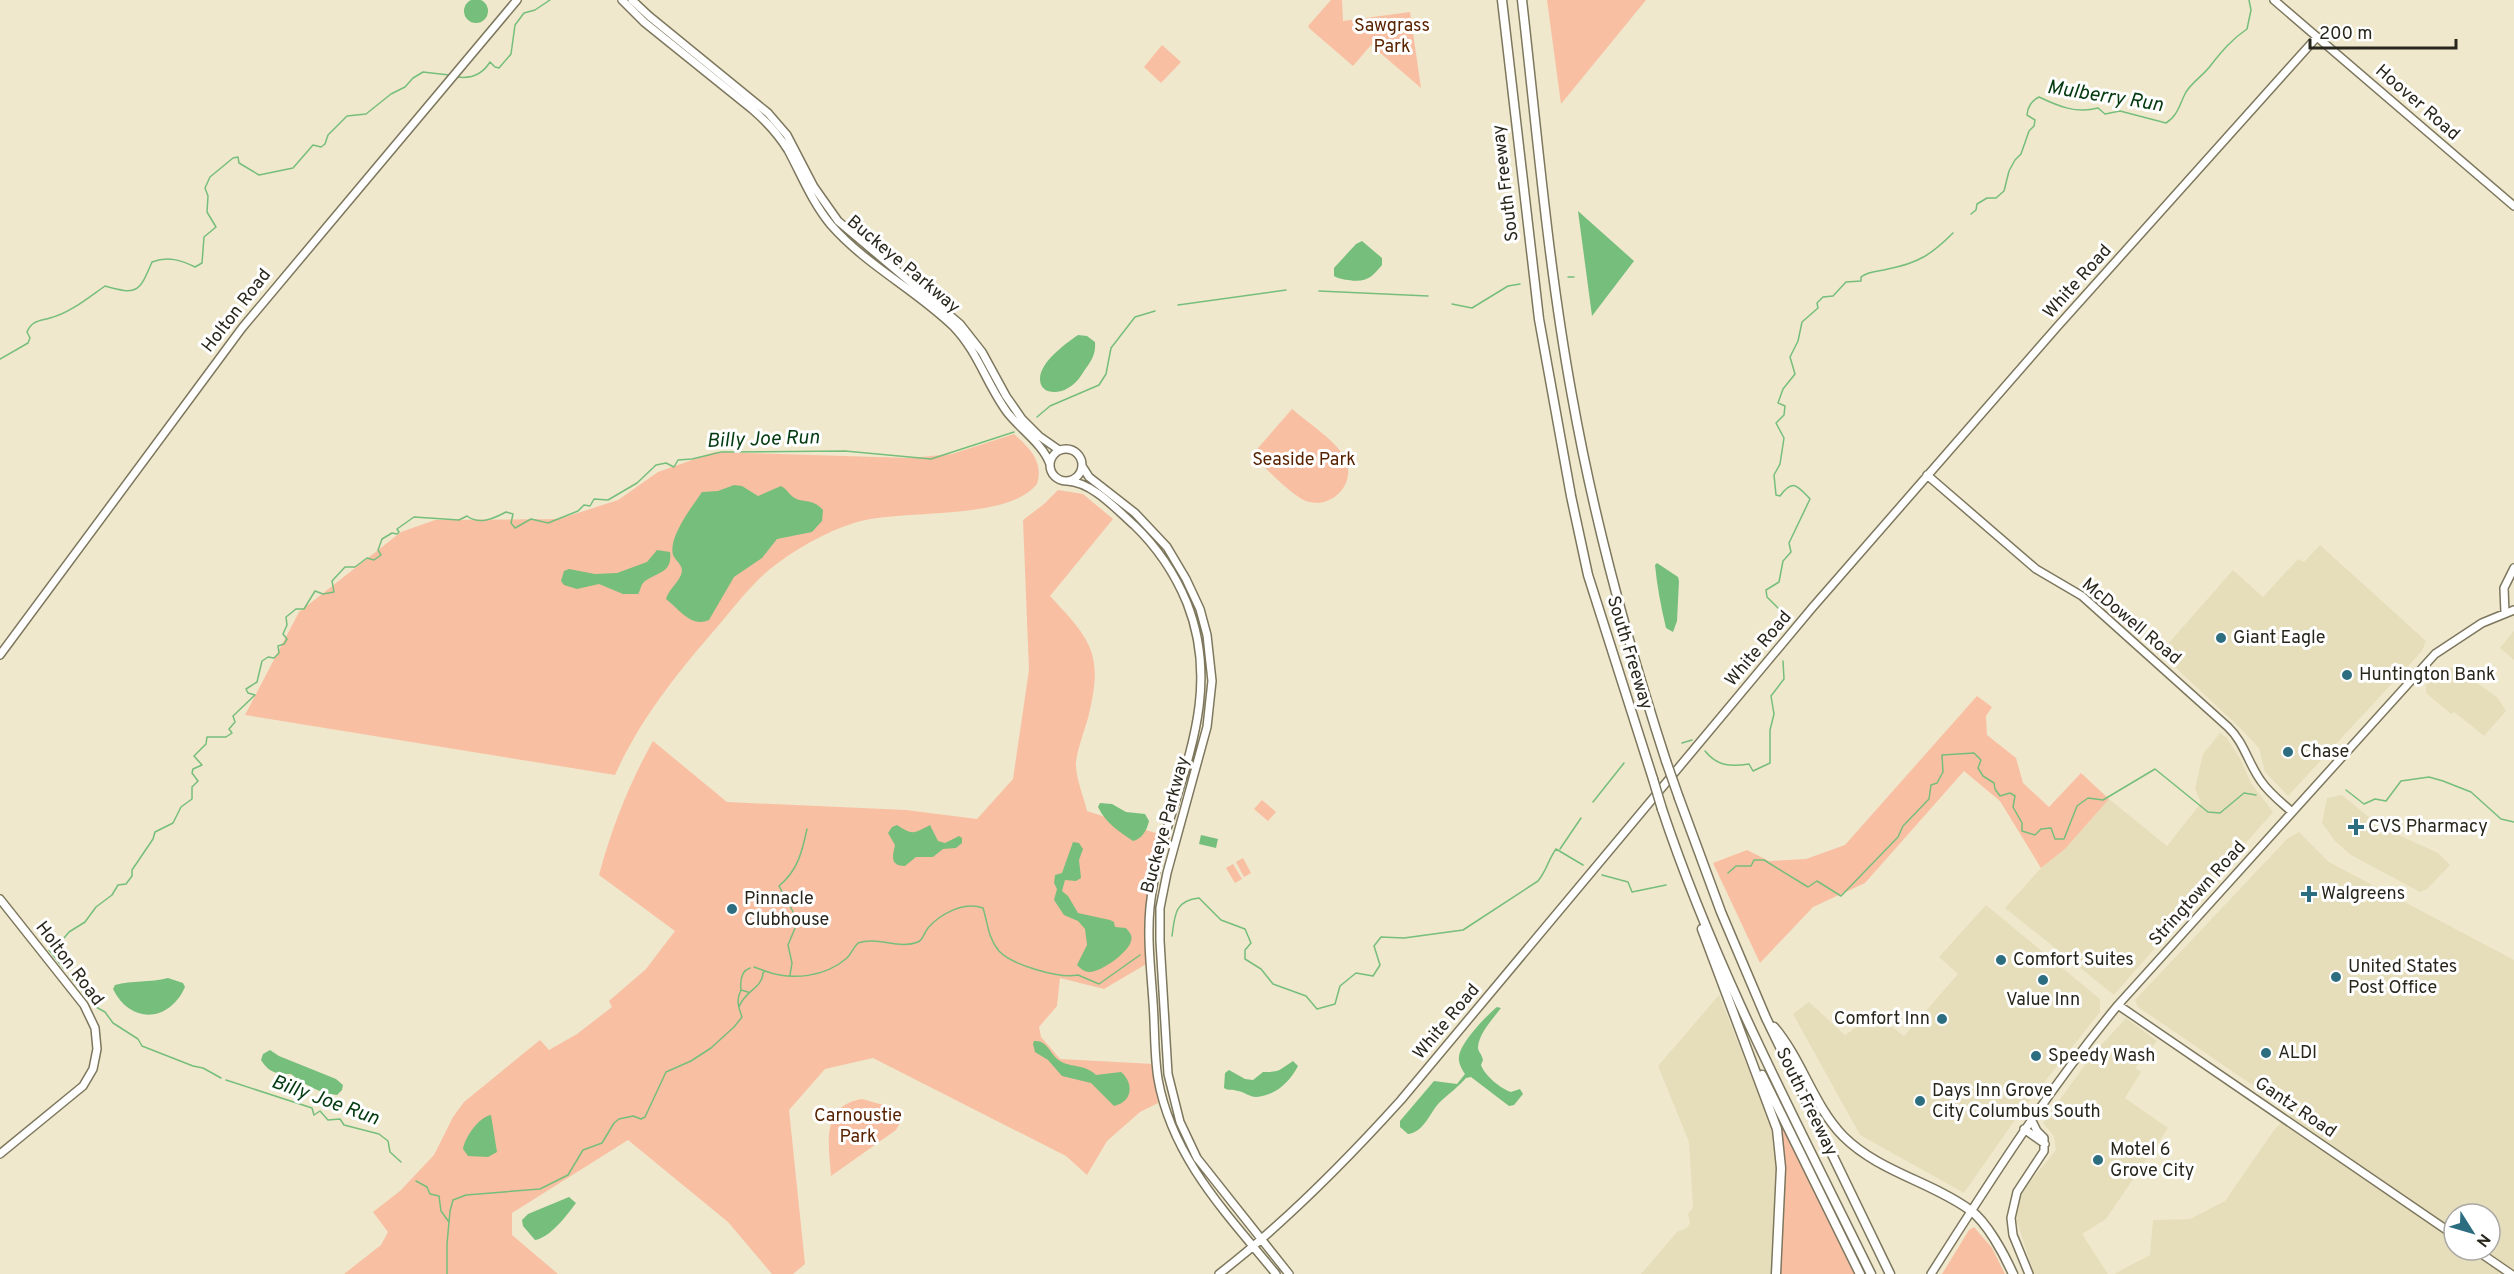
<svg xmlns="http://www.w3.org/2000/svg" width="2514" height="1274" viewBox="0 0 2514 1274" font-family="Overpass,sans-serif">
	<rect width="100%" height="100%" fill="#efe8cc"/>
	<!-- built -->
	<path fill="#e6debb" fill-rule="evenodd" d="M 2320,545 L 2426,641 L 2422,651 L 2288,796 L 2265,772 L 2259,748 L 2239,727 L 2160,653 L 2233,570 L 2263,597 L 2298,559 L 2304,562 Z
		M 2514,631 L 2514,660 L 2500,648 Z
		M 2450,668 L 2456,668 L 2498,698 L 2506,711 L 2484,736 L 2454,712 L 2451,714 L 2426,693 L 2426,685 Z
		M 2220,733 L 2227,738 L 2241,760 L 2251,783 L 2273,812 L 2114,995 L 2005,908 L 2041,868 L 2065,849 L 2109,799 L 2167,846 L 2201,803 L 2195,789 L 2203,754 Z
		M 2342,795 L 2381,827 L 2438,853 L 2450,865 L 2427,889 L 2420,892 L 2351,855 L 2335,841 L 2322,823 L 2327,798 Z
		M 2299,832 L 2329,862 L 2514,960 L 2514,1274 L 2114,1274 L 2150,1255 L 2153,1220 L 2190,1219 L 2225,1201 L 2274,1130 L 2292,1112 L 2138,1007 L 2135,1000 L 2288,838 ZM 2454,1214 L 2490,1214 L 2490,1250 L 2454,1250 Z
		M 1986,905 L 2100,999 L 2100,1012 L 2019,1114 L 1964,1193 L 1860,1135 L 1793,1014 L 1809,1002 L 1845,1035 L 1875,1014 L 1904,1036 L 1958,974 L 1939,957 Z
		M 1719,995 L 1771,1126 L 1778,1166 L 1773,1274 L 1641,1274 L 1677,1232 L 1687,1228 L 1690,1223 L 1688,1214 L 1693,1207 L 1689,1142 L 1658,1066 Z
		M 2126,1018 L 2157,1041 L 2135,1068 L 2141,1072 L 2125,1098 L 2168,1128 L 2106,1219 L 2082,1234 L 2108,1274 L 2034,1274 L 2016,1219 L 2020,1194 L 2056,1150 L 2054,1136 L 2043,1123 L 2092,1055 Z"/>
	<!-- green -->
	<path fill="#f9bfa3" d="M 1331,0 L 1342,0 L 1343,21 L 1410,12 L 1421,88 L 1371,45 L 1353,66 L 1310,29 L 1308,26 Z
		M 1547,0 L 1646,0 L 1561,104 Z
		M 1162,45 L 1181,62 L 1161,83 L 1144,67 Z
		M 1292,409 C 1306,421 1339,443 1346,460 C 1357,487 1326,514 1300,498 C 1283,487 1267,469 1252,455 Z
		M 1014,434 C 1029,448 1044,461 1037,484 C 1007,522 901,508 854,523 C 825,532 794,550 770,569 C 751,585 735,606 718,626 C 678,672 640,719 615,775 L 245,715 L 299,612 L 401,532 L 435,520 L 559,519 L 618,500 L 658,472 L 715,452 L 911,458 L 952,454 Z
		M 1058,490 L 1083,494 L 1113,519 L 1050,596 C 1092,641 1104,654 1088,718 C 1084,732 1078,747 1076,762 C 1075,777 1084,797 1087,811 L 1165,836 L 1152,876 L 1148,963 L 1104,989 L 1060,978 L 1057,1006 L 1039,1027 L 1041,1037 L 1060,1059 L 1154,1064 L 1158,1103 L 1140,1112 L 1107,1141 L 1087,1175 L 1066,1156 L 873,1058 L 825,1069 L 789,1110 L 805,1264 L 793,1274 L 772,1274 L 728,1222 L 628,1140 L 512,1213 L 512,1235 L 558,1274 L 344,1274 L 381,1245 L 388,1232 L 373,1212 L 400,1191 L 434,1155 L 453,1117 L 464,1102 L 540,1040 L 549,1050 L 577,1034 L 612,1007 L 609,1001 L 646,969 L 675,931 L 599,875 C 612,827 629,784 653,741 L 727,802 L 906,810 L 977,819 L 1013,779 L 1029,670 L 1023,520 L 1044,504 Z
		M 1977,696 L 1992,707 L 1986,716 L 1987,735 L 2016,758 L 2023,783 L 2049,807 L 2081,773 L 2109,799 L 2065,849 L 2041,868 L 2000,801 L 1964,771 L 1865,883 L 1813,907 L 1760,963 L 1713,863 L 1747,850 L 1769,861 L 1806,859 L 1845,845 Z
		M 1262,800 L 1276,812 L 1268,821 L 1254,809 Z
		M 1243,858 L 1251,873 L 1244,877 L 1236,862 Z
		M 1233,864 L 1242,879 L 1235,883 L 1226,868 Z
		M 862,1099 L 887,1106 L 904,1116 L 896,1130 L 831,1176 C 829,1145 820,1106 862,1099 Z
		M 1781,1129 L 1784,1129 L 1856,1274 L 1780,1274 L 1783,1203 L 1779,1132 Z
		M 1974,1227 L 1992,1248 L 2005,1274 L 1942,1274 L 1969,1230 Z"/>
	<!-- water -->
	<path fill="#76be7c" d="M464 11a12 12 0 1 1 24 0a12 12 0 1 1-24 0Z
		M 1578,211 L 1634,261 L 1592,316 Z
		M 1362,241 L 1382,258 L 1382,265 C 1371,278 1366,283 1348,280 C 1342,279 1339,279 1334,276 L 1334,268 L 1356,244 Z
		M 1078,335 L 1087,336 L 1095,342 C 1096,355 1091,361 1084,371 C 1080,378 1075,384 1068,388 C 1059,394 1040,395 1040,379 C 1040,362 1065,344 1078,335 Z
		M 734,485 L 742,486 L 758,496 L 781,486 C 787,489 787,492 792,496 C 800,504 812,497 823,510 L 822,521 L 812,532 L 777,539 L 762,558 L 734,577 L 709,620 C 691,628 679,609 666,599 C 669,588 681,581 682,571 C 682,564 675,560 673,555 C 668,537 692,507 702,492 L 718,491 Z
		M 657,550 L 670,552 C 673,573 657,572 644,582 C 640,586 641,590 638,594 L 623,594 L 599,584 L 577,589 L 564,585 L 561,581 L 564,571 L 569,569 L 595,574 L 617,573 L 647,562 Z
		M 1657,563 L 1678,577 L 1679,581 L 1677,621 L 1673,632 L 1666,628 C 1661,607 1657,586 1655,565 Z
		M 1100,803 L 1112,804 L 1126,812 L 1145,814 L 1149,821 C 1147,830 1142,839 1133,841 C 1118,831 1106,823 1098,807 Z
		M 930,825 L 938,841 L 945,843 L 959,836 L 962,838 L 962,843 L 956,848 L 943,849 L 933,857 L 916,857 L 905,866 C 889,866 893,855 895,845 L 888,833 L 892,827 L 897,825 C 913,835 913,834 930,825 Z
		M 1201,835 L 1218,839 L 1216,848 L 1199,844 Z
		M 1073,842 L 1079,843 L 1083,849 L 1079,860 L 1081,878 L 1076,881 L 1065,880 L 1062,891 L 1068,896 L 1078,913 L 1110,920 L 1114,922 L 1115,927 L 1126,928 C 1129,932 1133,935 1131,941 C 1129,952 1101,972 1090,972 C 1084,972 1081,969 1077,965 L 1087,945 L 1085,929 L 1078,921 L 1064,915 L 1054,900 L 1057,889 L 1054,883 L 1055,875 L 1062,873 Z
		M 168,978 L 183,983 L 185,987 C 169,1023 130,1024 113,989 L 115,985 C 132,980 150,983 168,978 Z
		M 1497,1007 L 1501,1008 C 1493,1019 1479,1033 1478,1047 C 1478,1052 1482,1054 1483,1060 L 1481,1065 C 1485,1076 1500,1088 1511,1092 L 1520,1089 L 1523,1094 L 1514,1105 L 1509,1106 L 1471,1077 L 1466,1078 C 1458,1087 1450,1093 1441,1101 C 1430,1111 1425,1132 1408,1134 L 1400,1127 L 1400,1121 L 1434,1081 L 1457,1084 L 1465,1074 C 1462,1070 1458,1062 1459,1057 C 1460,1043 1486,1016 1497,1007 Z
		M 1034,1041 C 1048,1040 1050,1055 1060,1061 C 1072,1068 1085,1064 1096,1075 L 1121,1072 C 1134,1083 1133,1102 1114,1106 L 1091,1083 L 1062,1076 L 1048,1060 L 1035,1052 L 1033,1044 Z
		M 270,1050 L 279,1056 L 336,1079 L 343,1085 L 342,1090 L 337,1095 C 320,1093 305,1085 291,1074 C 277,1074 269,1073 261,1060 L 263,1054 Z
		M 1293,1061 L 1298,1066 C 1290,1082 1275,1096 1256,1097 C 1250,1097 1244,1092 1238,1091 C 1232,1089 1229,1091 1224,1088 L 1225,1073 L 1229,1070 L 1245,1079 L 1253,1080 L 1263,1072 C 1281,1072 1279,1070 1293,1061 Z
		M 491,1115 L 497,1152 L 488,1157 L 468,1156 L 463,1149 C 465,1137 479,1117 491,1115 Z
		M 569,1197 L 576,1203 C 567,1215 550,1238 535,1240 L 523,1226 L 522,1220 L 528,1214 Z"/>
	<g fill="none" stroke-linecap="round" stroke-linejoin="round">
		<!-- stream -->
		<path stroke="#76be7c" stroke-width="1.5" d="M 457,77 C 471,79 482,75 490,62 L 495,67 L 499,68 L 511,54 L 515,25 L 524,13 L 535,10 L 550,0
			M 1971,214 L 1976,210 L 1977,204 L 1987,198 L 1996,198 L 2004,191 L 2009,171 L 2015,160 L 2021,154 L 2029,131 L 2034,126 L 2035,120 L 2027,115 C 2027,108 2032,100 2039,97 C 2058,106 2076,114 2098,108 L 2105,114 L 2120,111 L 2166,123 C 2178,116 2180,103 2186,92 C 2193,81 2204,75 2211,65 C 2222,51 2232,39 2247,29 L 2251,10 L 2249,0
			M 1568,277 L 1574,277
			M 1319,291 L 1428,296
			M 1452,304 L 1472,308 L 1508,286 L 1520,284
			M 1178,305 L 1286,290
			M 0,359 L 28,343 L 30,338 L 27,332 C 32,320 40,321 50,318 C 70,313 88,298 105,286 C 137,295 139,293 152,262 C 168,256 181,260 195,267 L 202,263 L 204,237 L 216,227 L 207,212 L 208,196 L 205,188 L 210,177 L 233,158 L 238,157 L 239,163 L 259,175 L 293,168 L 313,145 L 321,147 L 325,144 L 328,135 L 347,116 L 366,114 L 391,94 L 405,87 L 413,78 L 423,72 L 449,75
			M 1037,417 L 1050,406 L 1099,385 L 1106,374 L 1111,348 L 1135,317 L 1155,311
			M 1773,643 L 1765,633 L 1769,627 L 1779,627 L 1783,613 L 1767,597 L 1766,590 L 1779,582 L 1783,561 L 1791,552 L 1789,543 L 1810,499 C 1798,486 1793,478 1780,496 L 1776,495 L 1774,475 L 1780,464 L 1784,438 L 1776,423 L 1784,415 L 1785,406 L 1778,403 L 1783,389 L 1795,374 L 1790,357 L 1798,341 L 1802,322 L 1818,308 L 1817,303 L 1823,297 L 1833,296 L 1846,282 L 1861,281 L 1861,277 C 1870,270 1878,272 1888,269 C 1918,263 1931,255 1953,233
			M 1682,743 L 1692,740
			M 1705,751 C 1717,766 1730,767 1749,764 L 1753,771 L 1770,763 L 1770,730 L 1774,714 L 1771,696 L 1784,679 L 1783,661
			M 2346,790 L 2364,804 L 2375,799 L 2386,801 L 2401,781 L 2429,777 L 2443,781 L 2471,792 L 2501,819 L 2514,822
			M 1593,802 L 1624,763
			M 1560,849 L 1581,818
			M 1728,873 L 1736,866 L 1751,866 L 1754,860 L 1764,860 L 1808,887 L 1817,881 L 1841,896 L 1898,837 L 1903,826 L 1929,799 L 1931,785 L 1937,783 L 1943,772 L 1942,755 L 1974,753 L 1981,760 L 1978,768 L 1983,776 L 1994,783 L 1995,789 L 2000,796 L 2010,793 L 2015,796 L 2013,807 L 2022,823 L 2022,831 L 2035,835 L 2041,829 L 2051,828 L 2055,839 L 2064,839 L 2077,806 L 2088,798 L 2103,800 L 2155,769 L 2208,812 L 2220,813 L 2244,793 L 2256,795
			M 1602,875 L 1628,882 L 1632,892 L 1666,885
			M 1172,936 C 1175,915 1174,901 1199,898 L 1221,920 L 1245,929 L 1251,943 L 1245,950 L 1245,959 L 1261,969 L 1273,984 L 1306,996 L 1317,1009 L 1335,1004 L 1340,986 L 1356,973 L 1373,976 L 1380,965 L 1374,946 L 1381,937 L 1404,938 L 1463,930 L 1538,881 C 1547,870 1548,860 1556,849 L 1583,865
			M 754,967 L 765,971
			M 64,969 L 49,950 L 59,944 L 69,932 L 85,922 L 96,907 L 112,895 L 118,885 L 126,884 L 132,876 L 132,870 L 153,839 L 155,832 L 173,823 L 181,807 L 192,799 L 192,787 L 198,781 L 192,773 L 193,769 L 202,765 L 194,756 L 206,744 L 207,737 L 226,737 L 232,733 L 229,729 L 235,722 L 233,716 L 255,695 L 248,693 L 246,689 L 257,682 L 262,661 L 268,657 L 274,658 L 279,653 L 278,646 L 284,644 L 287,639 L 283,634 L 287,625 L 286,617 L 296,609 L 304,609 L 315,591 L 323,594 L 334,592 L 332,581 L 345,567 L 355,567 L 367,558 L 374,560 L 381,555 L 378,550 L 382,539 L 392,533 L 397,534 L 399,532 L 397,529 L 414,517 L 459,520 L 467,516 C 479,525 493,519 506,512 L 513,514 L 511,523 L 515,528 L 531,519 L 548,523 L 578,511 L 584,505 L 590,506 L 594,499 L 608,500 L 637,483 L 656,465 L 666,463 L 674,467 L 678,460 L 692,459 L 721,452 L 845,451 L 931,459 L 1014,432
			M 69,975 L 96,1007 L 105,1012 L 113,1023 L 138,1039 L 142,1046 L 193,1066 L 203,1068 L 221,1078
			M 790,975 L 792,963 L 788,945 L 798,921 L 779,886 C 798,870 802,852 807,829
			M 741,990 C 740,981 741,971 750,968
			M 739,1007 C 745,990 762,989 763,973 L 765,971 C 792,981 825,977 847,958 C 851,954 853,948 858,943 C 878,936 899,950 918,942 C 923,940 924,933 928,928 C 940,914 964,901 983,908 C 988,924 988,938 999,951 C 1012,965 1060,979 1078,975 L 1099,984 L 1140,955
			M 226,1080 L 312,1108 L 314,1115 L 320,1111 L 328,1120 L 340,1119 L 344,1125 L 379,1134 L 388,1141 L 390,1152 L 401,1162
			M 416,1181 L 427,1187 L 430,1194 L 439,1196 L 441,1211 L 449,1222
			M 447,1274 L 447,1244 L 450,1211 L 453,1200 L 466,1195 L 540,1189 L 568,1175 L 583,1150 L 602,1143 L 614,1123 L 619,1119 L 633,1116 L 641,1119 L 645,1117 L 666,1072 L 691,1061 L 711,1048 L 734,1027 L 742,1017 C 738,1006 736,1000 741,990 L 748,992"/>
		<!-- secondary casing -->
		<g stroke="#7d775e" stroke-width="10">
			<path id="secondary" d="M 622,0 L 644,22 L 752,109 C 766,121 778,134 788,150 C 802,176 812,202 831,225 C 866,265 916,290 954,327 C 978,352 987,385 1007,412 C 1020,429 1043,444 1050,464
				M 632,0 L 649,16 L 768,113 L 787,135 L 814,187 L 838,221 L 960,324 L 982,352 L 1006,396 L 1022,419 L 1039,436 L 1059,450
				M 2274,0 L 2514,206
				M1050 465a16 16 0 1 1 32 0a16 16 0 1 1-32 0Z
				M 1082,466 L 1089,477 L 1135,513 L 1167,547 L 1186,579 L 1200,609 L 1207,635 L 1212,681 L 1207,727 L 1167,873 L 1160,908 L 1160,941 L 1168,1074 L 1180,1122 L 1197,1158 L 1289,1274
				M 1927,475 L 2036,569 L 2082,596 L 2228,727 C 2244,742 2248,763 2261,781 C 2269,793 2281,802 2292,812
				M 1067,481 C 1092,482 1116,509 1134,525 C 1157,547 1175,574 1187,603 C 1230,712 1161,802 1150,907 C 1147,939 1151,971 1153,1002 C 1155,1028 1154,1054 1158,1079 C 1172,1158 1227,1214 1276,1274
				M 2505,613 L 2504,588 L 2514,568
				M 0,655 L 242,328 L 517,0
				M 0,899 L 84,1005 L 95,1028 L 97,1049 L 93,1069 L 83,1086 L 0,1154
				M 2118,1005 L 2454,1235
				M 2024,1129 L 2045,1144
				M 2476,1250 L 2511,1274
				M 1219,1274 C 1286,1222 1345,1162 1401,1100 L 1812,608 L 2057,327 L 2317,37
				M 1931,1274 C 1990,1181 2048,1090 2118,1005 L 2435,654 L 2482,623 L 2514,610
				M 2029,1274 L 2013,1235 L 2011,1218 L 2017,1192 L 2044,1151 L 2044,1138 L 2037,1131 L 2031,1119"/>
		</g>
		<!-- highway casing -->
		<g stroke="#7d775e" stroke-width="11">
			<path id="highway" d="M 1502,0 L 1539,319 L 1571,496 L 1588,575 L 1653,779
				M 1522,0 C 1537,132 1548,265 1572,396 C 1594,520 1627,641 1666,761
				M 1679,798 L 1721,912 L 1766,1018 L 1890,1274
				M 1662,809 C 1716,971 1796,1121 1871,1274
				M 1702,929 L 1777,1129 L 1781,1168 L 1776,1274
				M 1774,1027 C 1802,1060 1813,1105 1843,1136 C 1879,1172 1930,1181 1970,1210 C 1987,1222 2004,1254 2013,1274
				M 1762,1075 L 1860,1274"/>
		</g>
		<!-- secondary -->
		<use href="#secondary" stroke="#fff" stroke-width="7"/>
		<!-- highway -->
		<use href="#highway" stroke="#fff" stroke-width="8"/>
		<!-- highway-bridge casing -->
		<g stroke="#7d775e" stroke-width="11" stroke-linecap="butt">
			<path id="highway-bridge" d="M 1666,761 L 1679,798
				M 1653,779 L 1662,809"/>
		</g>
		<!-- highway-bridge -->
		<use href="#highway-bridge" stroke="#fff" stroke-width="8"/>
	</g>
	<!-- markers -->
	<g fill="#2c6d80" stroke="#fff" stroke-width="2">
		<circle cx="2221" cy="638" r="6"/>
		<circle cx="2347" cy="675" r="6"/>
		<circle cx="2288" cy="752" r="6"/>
		<path d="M2353 818h6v6h6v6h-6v6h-6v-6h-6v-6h6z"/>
		<path d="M2306 885h6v6h6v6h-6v6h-6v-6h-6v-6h6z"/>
		<circle cx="732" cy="909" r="6"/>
		<circle cx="2001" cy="960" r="6"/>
		<circle cx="2336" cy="977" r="6"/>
		<circle cx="2043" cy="980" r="6"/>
		<circle cx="1942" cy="1019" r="6"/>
		<circle cx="2266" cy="1053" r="6"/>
		<circle cx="2036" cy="1056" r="6"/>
		<circle cx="1920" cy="1101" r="6"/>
		<circle cx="2098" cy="1160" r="6"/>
	</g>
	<g text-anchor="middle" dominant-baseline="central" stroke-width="6" stroke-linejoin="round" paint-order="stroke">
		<!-- park labels -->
		<g font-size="18" fill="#592301" stroke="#fff">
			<text x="1392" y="26">Sawgrass<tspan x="1392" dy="21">Park</tspan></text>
			<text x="1304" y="460">Seaside Park</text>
			<text x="858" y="1116">Carnoustie<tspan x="858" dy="21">Park</tspan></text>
		</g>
		<!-- street labels -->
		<g font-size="18" fill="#29261c" stroke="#fff">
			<text transform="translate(2417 103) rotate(41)">Hoover Road</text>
			<text transform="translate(1506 183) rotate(-97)">South Freeway</text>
			<text transform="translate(903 265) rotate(40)">Buckeye Parkway</text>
			<text transform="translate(2078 282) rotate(-48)">White Road</text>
			<text transform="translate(237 311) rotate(-52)">Holton Road</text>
			<text transform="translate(2131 622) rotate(40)">McDowell Road</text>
			<text transform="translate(1759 649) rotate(-50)">White Road</text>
			<text transform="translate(1629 653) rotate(73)">South Freeway</text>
			<text transform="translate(1166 825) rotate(-75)">Buckeye Parkway</text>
			<text transform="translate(2198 894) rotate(-48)">Stringtown Road</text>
			<text transform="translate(69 964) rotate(53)">Holton Road</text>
			<text transform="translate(1447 1022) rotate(-50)">White Road</text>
			<text transform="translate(1806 1102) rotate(64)">South Freeway</text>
			<text transform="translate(2295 1108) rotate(34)">Gantz Road</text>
		</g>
		<!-- poi labels -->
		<g font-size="18" fill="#29261c" stroke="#fff" text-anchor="start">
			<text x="2233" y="638">Giant Eagle</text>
			<text x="2359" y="675">Huntington Bank</text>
			<text x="2300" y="752">Chase</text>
			<text x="2368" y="827">CVS Pharmacy</text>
			<text x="2321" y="894">Walgreens</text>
			<text x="744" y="899">Pinnacle<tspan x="744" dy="21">Clubhouse</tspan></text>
			<text x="2013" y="960">Comfort Suites</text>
			<text x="2348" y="967">United States<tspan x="2348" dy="21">Post Office</tspan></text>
			<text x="2043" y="1000" text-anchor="middle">Value Inn</text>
			<text x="1930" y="1019" text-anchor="end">Comfort Inn</text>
			<text x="2278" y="1053">ALDI</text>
			<text x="2048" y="1056">Speedy Wash</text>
			<text x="1932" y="1091">Days Inn Grove<tspan x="1932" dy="21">City Columbus South</tspan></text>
			<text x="2110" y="1150">Motel 6<tspan x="2110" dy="21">Grove City</tspan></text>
		</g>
		<!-- water labels -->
		<g font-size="20" font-style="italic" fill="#033a0f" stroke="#fff">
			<text transform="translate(2105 97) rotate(9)">Mulberry Run</text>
			<text transform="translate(763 440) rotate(-2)">Billy Joe Run</text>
			<text transform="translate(325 1101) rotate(20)">Billy Joe Run</text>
		</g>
	</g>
	<!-- north arrow -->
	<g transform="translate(2472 1232) rotate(127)"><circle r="28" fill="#ffffff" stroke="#a9a8a4" stroke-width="1.5"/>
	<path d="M0-4.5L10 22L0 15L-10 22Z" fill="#2c6d80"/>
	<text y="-9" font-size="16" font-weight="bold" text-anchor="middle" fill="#29261c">N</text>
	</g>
	<!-- scale -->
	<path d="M2310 39v9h146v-9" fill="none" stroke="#29261c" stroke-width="3"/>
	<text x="2319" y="39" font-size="18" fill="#29261c" stroke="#ffffff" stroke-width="4.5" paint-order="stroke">200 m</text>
</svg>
